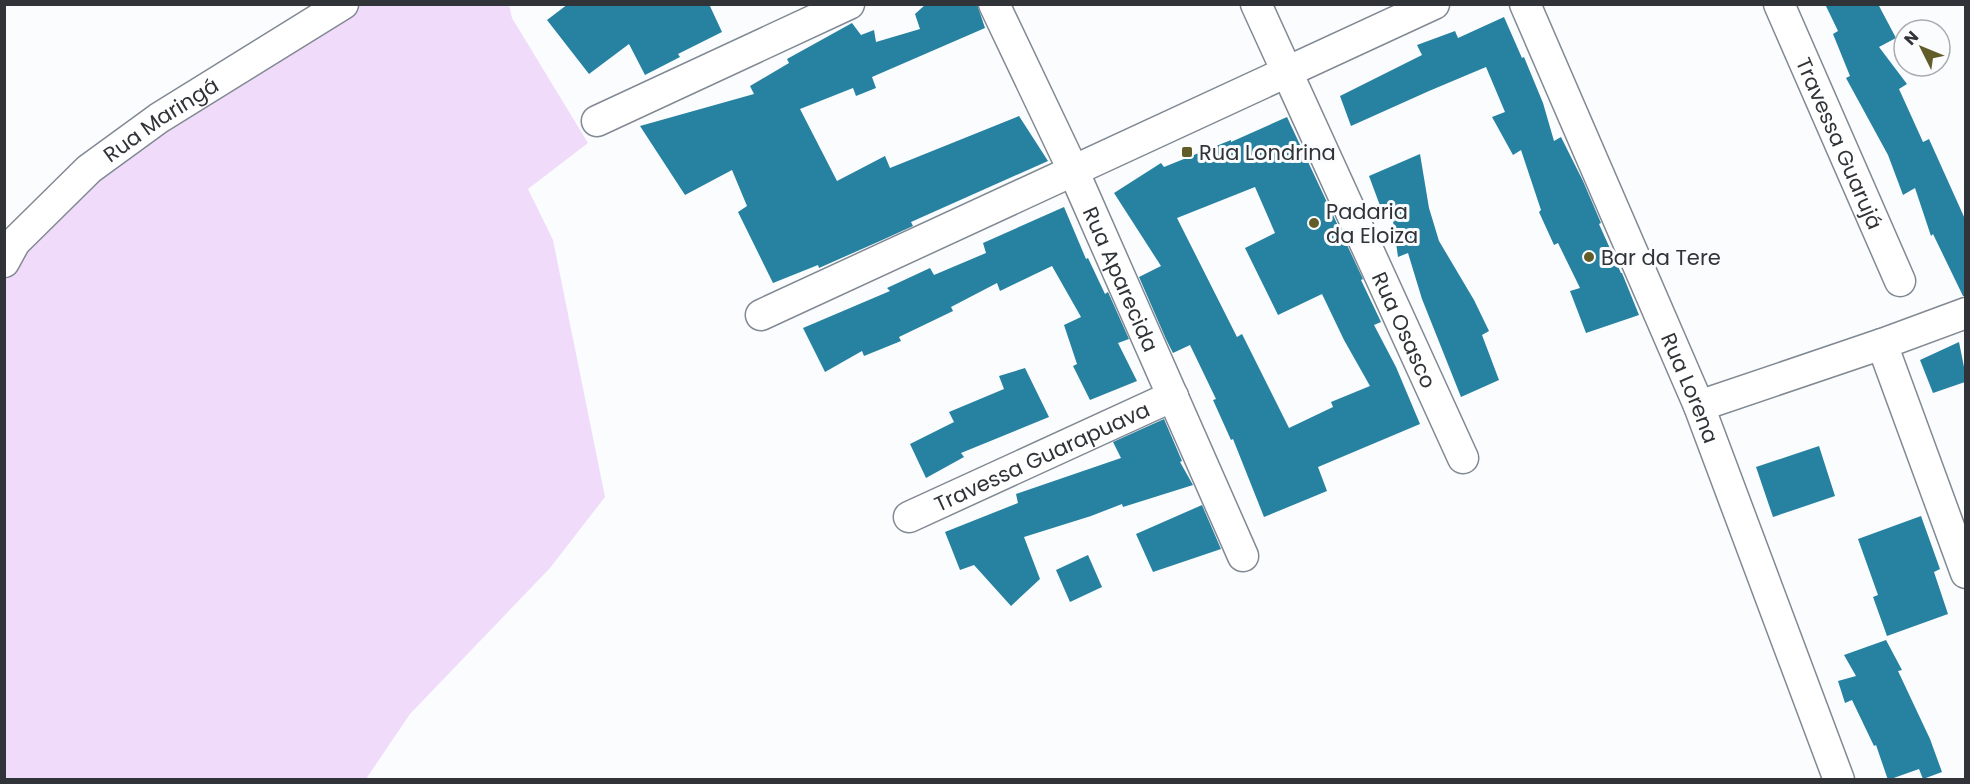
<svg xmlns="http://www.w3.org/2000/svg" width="1970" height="784" viewBox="0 0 1970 784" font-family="Poppins,sans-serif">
	<rect width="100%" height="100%" fill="#fafcfe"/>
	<!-- green -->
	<path fill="#f0dcfa" d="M 343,5 L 509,5 L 512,18 L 588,143 L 528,189 L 553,240 L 605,497 L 550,568 L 410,714 L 366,779 L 5,780 L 4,262 L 89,169 Z"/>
	<!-- building -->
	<path fill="#2682a0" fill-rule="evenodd" d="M 568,4 L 709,4 L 722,32 L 678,54 L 680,57 L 645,75 L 629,44 L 589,74 L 547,20 Z
		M 926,4 L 977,4 L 985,28 L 872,77 L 876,88 L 856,96 L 853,88 L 800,109 L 837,181 L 885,156 L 890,168 L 1019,116 L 1048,161 L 911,222 L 913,226 L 880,241 L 819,268 L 818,265 L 773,283 L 738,212 L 747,206 L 732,170 L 685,195 L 640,126 L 754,94 L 750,86 L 789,63 L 787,59 L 852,23 L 861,35 L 874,30 L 876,42 L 920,29 L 915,14 Z
		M 1825,4 L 1878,4 L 1896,38 L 1879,47 L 1907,84 L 1899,89 L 1923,142 L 1929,139 L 1965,219 L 1965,296 L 1963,296 L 1933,234 L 1931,236 L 1915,188 L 1903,195 L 1888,155 L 1846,78 L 1850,76 L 1833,34 L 1838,31 Z
		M 1504,17 L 1522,58 L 1524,57 L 1543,103 L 1554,141 L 1561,137 L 1583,181 L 1601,223 L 1599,224 L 1621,273 L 1622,273 L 1639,315 L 1586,333 L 1570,291 L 1580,288 L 1558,243 L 1554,245 L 1539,212 L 1541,210 L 1521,150 L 1513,155 L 1492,117 L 1505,112 L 1486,67 L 1429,91 L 1351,126 L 1340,96 L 1422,55 L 1417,45 L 1455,31 L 1458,38 Z
		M 1287,117 L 1363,279 L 1361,280 L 1381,322 L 1374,325 L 1396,367 L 1420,424 L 1318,467 L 1327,491 L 1264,517 L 1233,439 L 1231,440 L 1213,400 L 1216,399 L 1190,345 L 1173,353 L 1166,339 L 1139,277 L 1161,266 L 1114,193 L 1161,163 L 1164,167 L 1231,140 L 1231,142 ZM 1255,187 L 1275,233 L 1245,248 L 1278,315 L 1322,294 L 1344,340 L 1370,386 L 1331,402 L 1333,407 L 1289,428 L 1242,334 L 1237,337 L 1177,218 Z
		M 1420,154 L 1429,208 L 1439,241 L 1474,300 L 1489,331 L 1482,335 L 1499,380 L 1461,397 L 1422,299 L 1408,253 L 1398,257 L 1391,207 L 1382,211 L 1369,176 Z
		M 1064,207 L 1086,259 L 1088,258 L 1105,294 L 1108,292 L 1129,339 L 1118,343 L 1137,381 L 1090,400 L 1073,366 L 1077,364 L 1064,325 L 1081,317 L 1052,266 L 1000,291 L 997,283 L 951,307 L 953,311 L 899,337 L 901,341 L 864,356 L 862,351 L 825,372 L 803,328 L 890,291 L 887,288 L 930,268 L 934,275 L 986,253 L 983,243 Z
		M 1959,342 L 1965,372 L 1965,382 L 1933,393 L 1920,360 Z
		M 1025,368 L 1049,417 L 961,453 L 964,457 L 926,478 L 910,444 L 954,422 L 949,412 L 1004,389 L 999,376 Z
		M 1164,419 L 1182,461 L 1180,462 L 1193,485 L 1123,507 L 1122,504 L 1091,516 L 1024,537 L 1040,579 L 1011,606 L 974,565 L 960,570 L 945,532 L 1018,503 L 1016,494 L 1121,458 L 1113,442 Z
		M 1819,446 L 1835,496 L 1773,517 L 1756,467 Z
		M 1202,505 L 1221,549 L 1153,572 L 1136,534 Z
		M 1921,516 L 1940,569 L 1934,572 L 1948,614 L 1887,636 L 1873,597 L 1878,595 L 1858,539 Z
		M 1088,555 L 1102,587 L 1070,602 L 1056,570 Z
		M 1886,640 L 1902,670 L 1898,671 L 1930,739 L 1942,772 L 1923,779 L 1919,769 L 1888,780 L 1876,745 L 1874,746 L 1852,700 L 1845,703 L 1838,681 L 1856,676 L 1844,655 Z"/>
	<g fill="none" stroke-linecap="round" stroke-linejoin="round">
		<!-- minor casing -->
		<g stroke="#818993" stroke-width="33">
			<g id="minor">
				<path id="s1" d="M 994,4 L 1073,170 L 1243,556"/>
				<path id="s2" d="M 1256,4 L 1463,458"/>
				<path id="s3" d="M 1525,4 L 1699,406 L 1839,780"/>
				<path id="s4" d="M 1779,4 L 1900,281"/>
				<path d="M 597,121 L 849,4"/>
				<path id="s5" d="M 4,262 L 15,242 L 89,169 L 159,118 L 343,4"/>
				<path d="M 761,315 L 1434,4"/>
				<path d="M 1882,344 L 1966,573"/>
				<path d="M 1699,406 L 1882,344 L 1966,313"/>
				<path id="s6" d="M 909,517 L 1173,396"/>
			</g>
		</g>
		<!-- minor -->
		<use href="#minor" stroke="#fff" stroke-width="30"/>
	</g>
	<!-- markers -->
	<g fill="#625c29" stroke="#fafcfe" stroke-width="2">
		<rect x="1181" y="146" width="12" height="12" rx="3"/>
		<circle cx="1314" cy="223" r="6"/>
		<circle cx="1589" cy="257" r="6"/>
	</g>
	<g text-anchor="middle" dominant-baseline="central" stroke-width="6" stroke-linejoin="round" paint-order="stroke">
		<!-- street labels -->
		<g font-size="21" fill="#303337" stroke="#fafcfe">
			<text stroke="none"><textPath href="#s5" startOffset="214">Rua Maringá</textPath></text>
			<text stroke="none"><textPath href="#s4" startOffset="152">Travessa Guarujá</textPath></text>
			<text stroke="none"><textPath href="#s1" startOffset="303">Rua Aparecida</textPath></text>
			<text stroke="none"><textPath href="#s2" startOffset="358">Rua Osasco</textPath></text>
			<text stroke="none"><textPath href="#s3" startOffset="418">Rua Lorena</textPath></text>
			<text stroke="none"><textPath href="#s6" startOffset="146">Travessa Guarapuava</textPath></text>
		</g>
		<!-- poi labels -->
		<g font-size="21" fill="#303337" stroke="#fafcfe" text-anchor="start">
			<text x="1199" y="152">Rua Londrina</text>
			<text x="1326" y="211">Padaria<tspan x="1326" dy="24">da Eloiza</tspan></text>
			<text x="1601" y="257">Bar da Tere</text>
		</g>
	</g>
	<!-- border -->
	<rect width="1970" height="784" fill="none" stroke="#303337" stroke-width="12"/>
	<!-- north arrow -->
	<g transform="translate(1922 48) rotate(313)"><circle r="28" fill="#fafcfe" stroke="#a9acae" stroke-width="1.5"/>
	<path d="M0-4.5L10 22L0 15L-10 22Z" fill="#625c29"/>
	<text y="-9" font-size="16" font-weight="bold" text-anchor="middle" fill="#303337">N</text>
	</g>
</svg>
